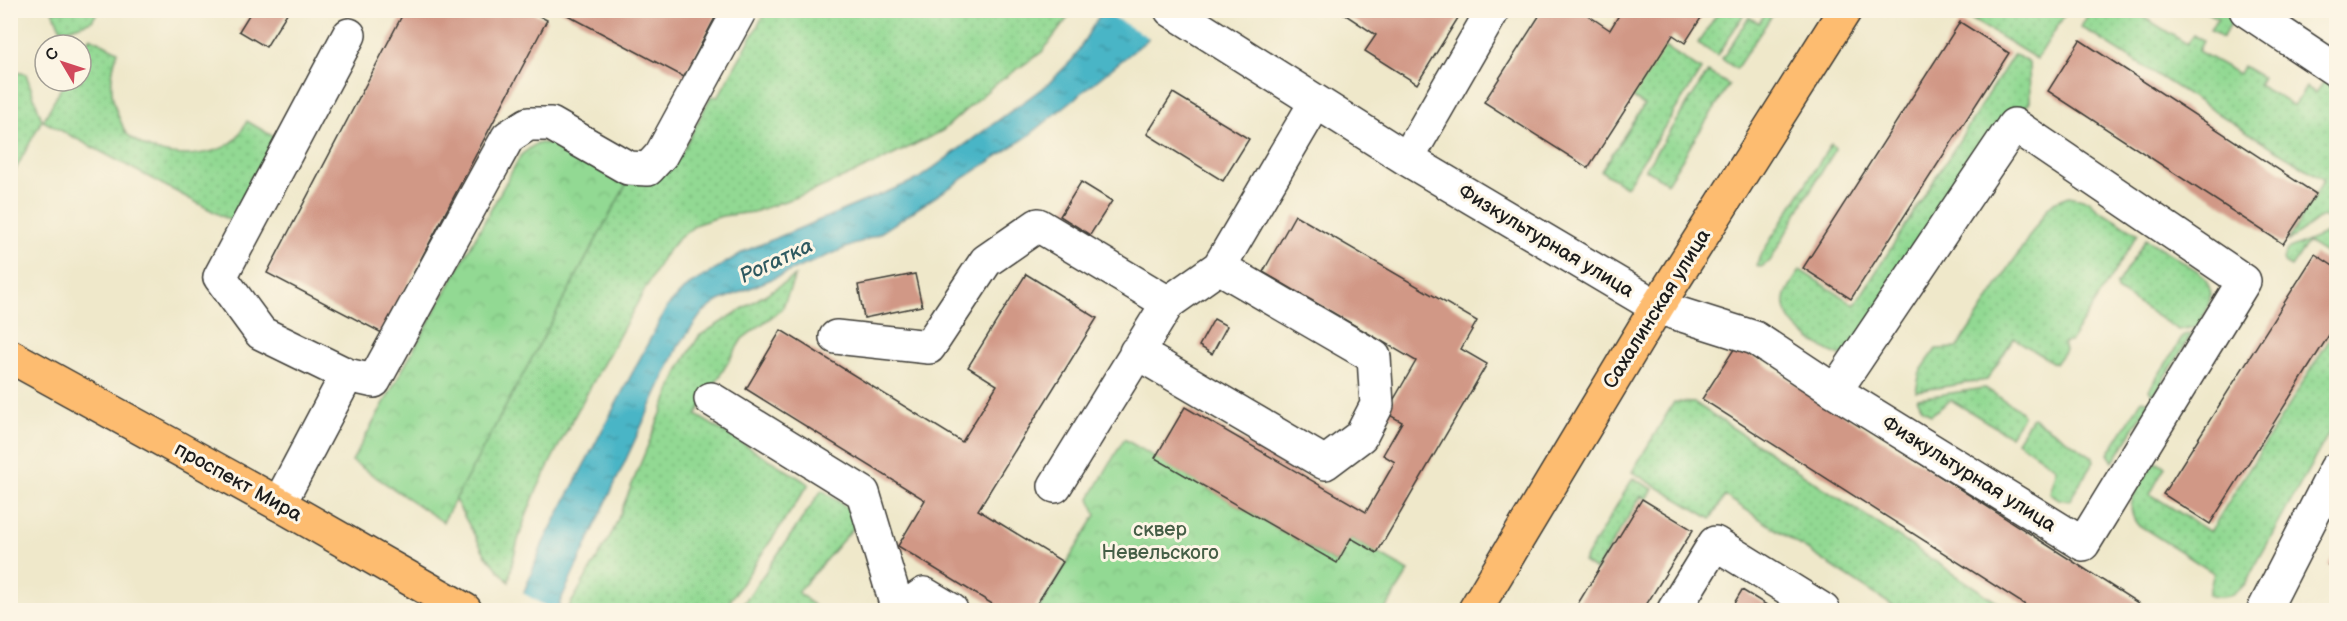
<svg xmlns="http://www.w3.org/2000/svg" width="2347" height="621" viewBox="0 0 2347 621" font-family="'Balsamiq Sans',sans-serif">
	<defs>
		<pattern id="grass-dots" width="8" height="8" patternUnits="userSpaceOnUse" patternTransform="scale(1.5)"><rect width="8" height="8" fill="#92d993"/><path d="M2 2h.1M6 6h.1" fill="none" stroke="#7dba7e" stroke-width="1.8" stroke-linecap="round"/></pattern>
		<pattern id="park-crowns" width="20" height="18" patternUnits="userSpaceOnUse" patternTransform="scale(1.5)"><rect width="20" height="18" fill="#92d993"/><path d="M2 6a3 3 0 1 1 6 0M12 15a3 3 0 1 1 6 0" fill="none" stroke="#7dba7e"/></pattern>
		<pattern id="water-ripples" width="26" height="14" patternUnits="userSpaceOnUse" patternTransform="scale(1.5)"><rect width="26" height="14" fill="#49b5c6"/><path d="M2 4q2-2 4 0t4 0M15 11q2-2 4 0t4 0" fill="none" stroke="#3c92a0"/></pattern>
	</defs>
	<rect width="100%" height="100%" fill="#fcf5e5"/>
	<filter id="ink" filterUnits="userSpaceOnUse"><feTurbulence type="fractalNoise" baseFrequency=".0167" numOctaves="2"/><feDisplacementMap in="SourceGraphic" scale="12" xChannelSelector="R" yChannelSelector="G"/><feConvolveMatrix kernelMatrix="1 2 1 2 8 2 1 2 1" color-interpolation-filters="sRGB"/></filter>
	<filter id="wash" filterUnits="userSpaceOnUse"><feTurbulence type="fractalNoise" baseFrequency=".008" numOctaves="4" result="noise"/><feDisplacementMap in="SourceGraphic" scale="24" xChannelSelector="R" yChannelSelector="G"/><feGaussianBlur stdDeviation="1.35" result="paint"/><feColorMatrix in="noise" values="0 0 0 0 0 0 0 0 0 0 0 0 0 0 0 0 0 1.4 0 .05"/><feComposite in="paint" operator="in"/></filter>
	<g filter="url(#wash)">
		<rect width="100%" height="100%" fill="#efe8ca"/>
		<!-- grass -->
		<path fill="url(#grass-dots)" stroke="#577a58" stroke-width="1.5" d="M 52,11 L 98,11 L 92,21 L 62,31 Z
			M 766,11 L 1073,11 L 1042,52 L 993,86 L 942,131 L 879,162 L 813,191 L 754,212 L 722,216 L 697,224 L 677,240 L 663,257 C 633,312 601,366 572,421 C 544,473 517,523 509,582 L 485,554 L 437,467 L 580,197 L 673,164 L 679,158 L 711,96 L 718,97 Z
			M 1719,11 L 1738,11 L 1744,14 L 1717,56 L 1698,43 Z
			M 1767,11 L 1775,11 L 1736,69 L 1722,59 L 1749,17 L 1759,23 Z
			M 1958,11 L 2067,11 L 2037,59 Z
			M 2090,11 L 2134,11 L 2187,44 L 2193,35 L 2203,41 L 2198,51 L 2239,74 L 2243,66 L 2262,77 L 2258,85 L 2294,106 L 2306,87 L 2316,93 L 2325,80 L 2336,79 L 2336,222 L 2322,216 L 2287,242 L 2324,180 L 2081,27 Z
			M 2205,11 L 2231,11 L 2237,14 L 2222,38 L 2210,30 L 2218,18 Z
			M 90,37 L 118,51 C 109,75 109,99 121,122 C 123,126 124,132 127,134 C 143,149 166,155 187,155 C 201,154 219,152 231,143 C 238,139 243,128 247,121 L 281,141 L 235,223 L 43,121 L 65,81 L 81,81 L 81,52 Z
			M 1662,45 L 1701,70 L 1626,187 L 1601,171 L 1644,105 L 1630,96 Z
			M 2014,54 L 2029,63 L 2030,101 L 1876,343 L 1840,356 C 1820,348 1781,324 1785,299 C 1786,289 1795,279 1800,270 L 1855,305 Z
			M 11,71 L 26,74 L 42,120 L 11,178 Z
			M 1708,72 L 1729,85 L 1667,183 L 1645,169 Z
			M 1831,144 L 1835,148 L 1834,152 L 1808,194 L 1770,261 L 1761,267 L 1757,266 L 1759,258 Z
			M 2069,196 L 2088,200 L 2098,209 L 2138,234 L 2070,342 L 2063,343 L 2065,350 L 2055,364 L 2014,338 L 1987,380 L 1916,391 L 1920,372 L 1936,349 L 1957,348 L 2047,209 L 2054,202 Z
			M 2329,232 L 2336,234 L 2336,260 L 2308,242 L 2291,267 L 2284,263 L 2283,259 L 2287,250 Z
			M 2146,239 L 2198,271 C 2219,288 2209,309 2197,327 L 2178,330 L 2117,290 L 2116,286 Z
			M 795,276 L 782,309 L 742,339 L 696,415 L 809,484 L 724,610 L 567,610 L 613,531 L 679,369 L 699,336 Z
			M 2336,329 L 2336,420 L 2245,584 C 2235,596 2223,600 2208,595 L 2214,573 L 2137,524 C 2121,503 2142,481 2154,463 L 2158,462 L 2165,467 L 2150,494 L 2210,532 Z
			M 2192,334 L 2113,462 L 2108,454 L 2142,400 L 2150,402 L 2154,396 L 2149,390 L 2184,335 Z
			M 1985,388 L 2021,411 L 2023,417 L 2010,436 L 1951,400 L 1931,415 L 1922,408 L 1917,398 Z
			M 1674,402 L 1695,403 L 2009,610 L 1899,610 L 1725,496 L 1711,519 L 1632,472 Z
			M 2033,418 L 2093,457 L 2094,461 L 2069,501 L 2059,499 L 2050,493 L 2056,468 L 2017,441 L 2031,419 Z
			M 1633,478 L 1653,489 L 1647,499 L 1641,496 L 1596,570 L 1583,562 Z
			M 822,490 L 862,518 L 798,592 L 819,610 L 739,610 Z"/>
		<!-- park -->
		<path fill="url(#park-crowns)" stroke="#577a58" stroke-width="1.5" d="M 537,143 L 556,144 L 628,181 L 443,522 L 352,461 L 521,155 Z
			M 1124,439 L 1336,563 L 1351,538 L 1409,571 L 1385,610 L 1038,610 L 1096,515 L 1090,498 Z"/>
		<!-- water -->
		<path fill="url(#water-ripples)" stroke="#326871" stroke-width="1.5" d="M 1102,11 L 1169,11 L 1147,40 L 1027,137 L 877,235 L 719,301 L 702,313 L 678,347 L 560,602 L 559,610 L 517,610 L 543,543 L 667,307 L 686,287 L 745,251 L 918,179 L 1048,84 L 1073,59 Z"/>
		<!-- pier -->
		<path fill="#efe8ca" d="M 1172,10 L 1151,39 L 1103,11 Z
			M 521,592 L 552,610 L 514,610 Z"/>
		<g id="blocks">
			<!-- building -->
			<path fill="#d19886" d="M 252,10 L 289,10 L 266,47 L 239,31 Z
				M 405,10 L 528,10 L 547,20 L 382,333 L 267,273 Z
				M 558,10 L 719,10 L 684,77 Z
				M 1338,10 L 1463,10 L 1417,84 L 1365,51 L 1376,35 Z
				M 1543,10 L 1580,10 L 1610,30 L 1622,10 L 1706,10 L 1685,43 L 1673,35 L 1588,168 L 1484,102 Z
				M 1960,22 L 2009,53 L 1851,299 L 1803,268 Z
				M 2080,40 L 2316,194 L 2283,244 L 2048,91 Z
				M 1173,93 L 1249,139 L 1223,181 L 1147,134 Z
				M 1081,182 L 1112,201 L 1090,235 L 1060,216 Z
				M 1295,215 L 1477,321 L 1461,349 L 1487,364 L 1377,553 L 1351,538 L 1337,563 L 1155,458 L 1185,407 L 1366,512 L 1395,462 L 1383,455 L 1402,422 L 1386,413 L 1416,361 L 1263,272 Z
				M 2315,254 L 2336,268 L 2336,324 L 2210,524 L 2163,494 Z
				M 915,274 L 922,306 L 864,318 L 858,285 Z
				M 1026,274 L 1097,318 L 978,510 L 1063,562 L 1033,610 L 1002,610 L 898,546 L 925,500 L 746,389 L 781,330 L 962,442 L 997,385 L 968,367 Z
				M 1214,319 L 1227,326 L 1212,354 L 1199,346 Z
				M 1736,346 L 2149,610 L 2033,610 L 1702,399 Z
				M 1642,499 L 1693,530 L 1643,610 L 1574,610 Z
				M 2336,551 L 2336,571 L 2328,565 Z
				M 1742,590 L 1775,610 L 1730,610 Z"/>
		</g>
	</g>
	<g filter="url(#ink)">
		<use href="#blocks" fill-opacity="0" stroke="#3c3b36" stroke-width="1.5"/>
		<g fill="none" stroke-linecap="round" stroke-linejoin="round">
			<!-- minor casing -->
			<g stroke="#3c3b36" stroke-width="36">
				<path id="minor" d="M 1171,10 L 1407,159 L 1657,307 L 1755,338 L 1835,391 L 2083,544 L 2244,281 L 2014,125 L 1835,391
					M 2246,10 L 2336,70
					M 1407,159 L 1493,10
					M 836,337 L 929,347 L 986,261 L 1038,225 L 1168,303
					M 1136,352 L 1325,463 L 1361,436 L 1377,405 L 1374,357 L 1219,267
					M 347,375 L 374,381 L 508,137 L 528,124 L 551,124 L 628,168 L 648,169 L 661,155 L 740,10
					M 711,399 L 863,493 L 898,610
					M 1055,486 L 1168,303 L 1219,267 L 1316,102
					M 279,504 L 347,375 L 261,333 L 220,277 L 349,35
					M 901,610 L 924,594 L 951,610
					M 1674,610 L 1715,543 L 1823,610
					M 2264,610 L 2336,469"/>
			</g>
			<!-- major casing -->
			<g stroke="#3c3b36" stroke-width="36">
				<path id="major" d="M 10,356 L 279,504 L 465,610
					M 1475,610 L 1657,307 L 1845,10"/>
			</g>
			<!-- minor -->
			<use href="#minor" stroke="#fff" stroke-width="33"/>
			<!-- major -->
			<use href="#major" stroke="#fdbc6f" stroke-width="33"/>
		</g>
	</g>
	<g text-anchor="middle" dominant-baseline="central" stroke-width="6" stroke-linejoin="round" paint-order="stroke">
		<!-- street labels -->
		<g font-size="20" fill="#1c1c1c" stroke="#fcf5e5">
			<text transform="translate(1546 241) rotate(31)">Физкультурная улица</text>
			<text transform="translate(1657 309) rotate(-58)">Сахалинская улица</text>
			<text transform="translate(1969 474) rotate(32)">Физкультурная улица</text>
			<text transform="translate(238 482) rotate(29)">проспект Мира</text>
		</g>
		<!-- park labels -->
		<g font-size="20" fill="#455e46" stroke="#fcf5e5">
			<text x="1160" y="530">сквер<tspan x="1160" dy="23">Невельского</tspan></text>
		</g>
		<!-- water labels -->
		<g font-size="21" font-style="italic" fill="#2e5960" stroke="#fcf5e5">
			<text transform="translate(776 261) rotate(-25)">Рогатка</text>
		</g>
	</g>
	<!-- margin -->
	<rect width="2347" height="621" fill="none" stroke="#fcf5e5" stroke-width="36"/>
	<!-- north arrow -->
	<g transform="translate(63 63) rotate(309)"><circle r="28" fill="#fcf5e5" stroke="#a29e95" stroke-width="1.5"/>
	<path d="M0-4.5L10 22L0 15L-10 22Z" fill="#d1495b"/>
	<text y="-9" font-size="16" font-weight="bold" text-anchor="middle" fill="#1c1c1c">С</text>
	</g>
</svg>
